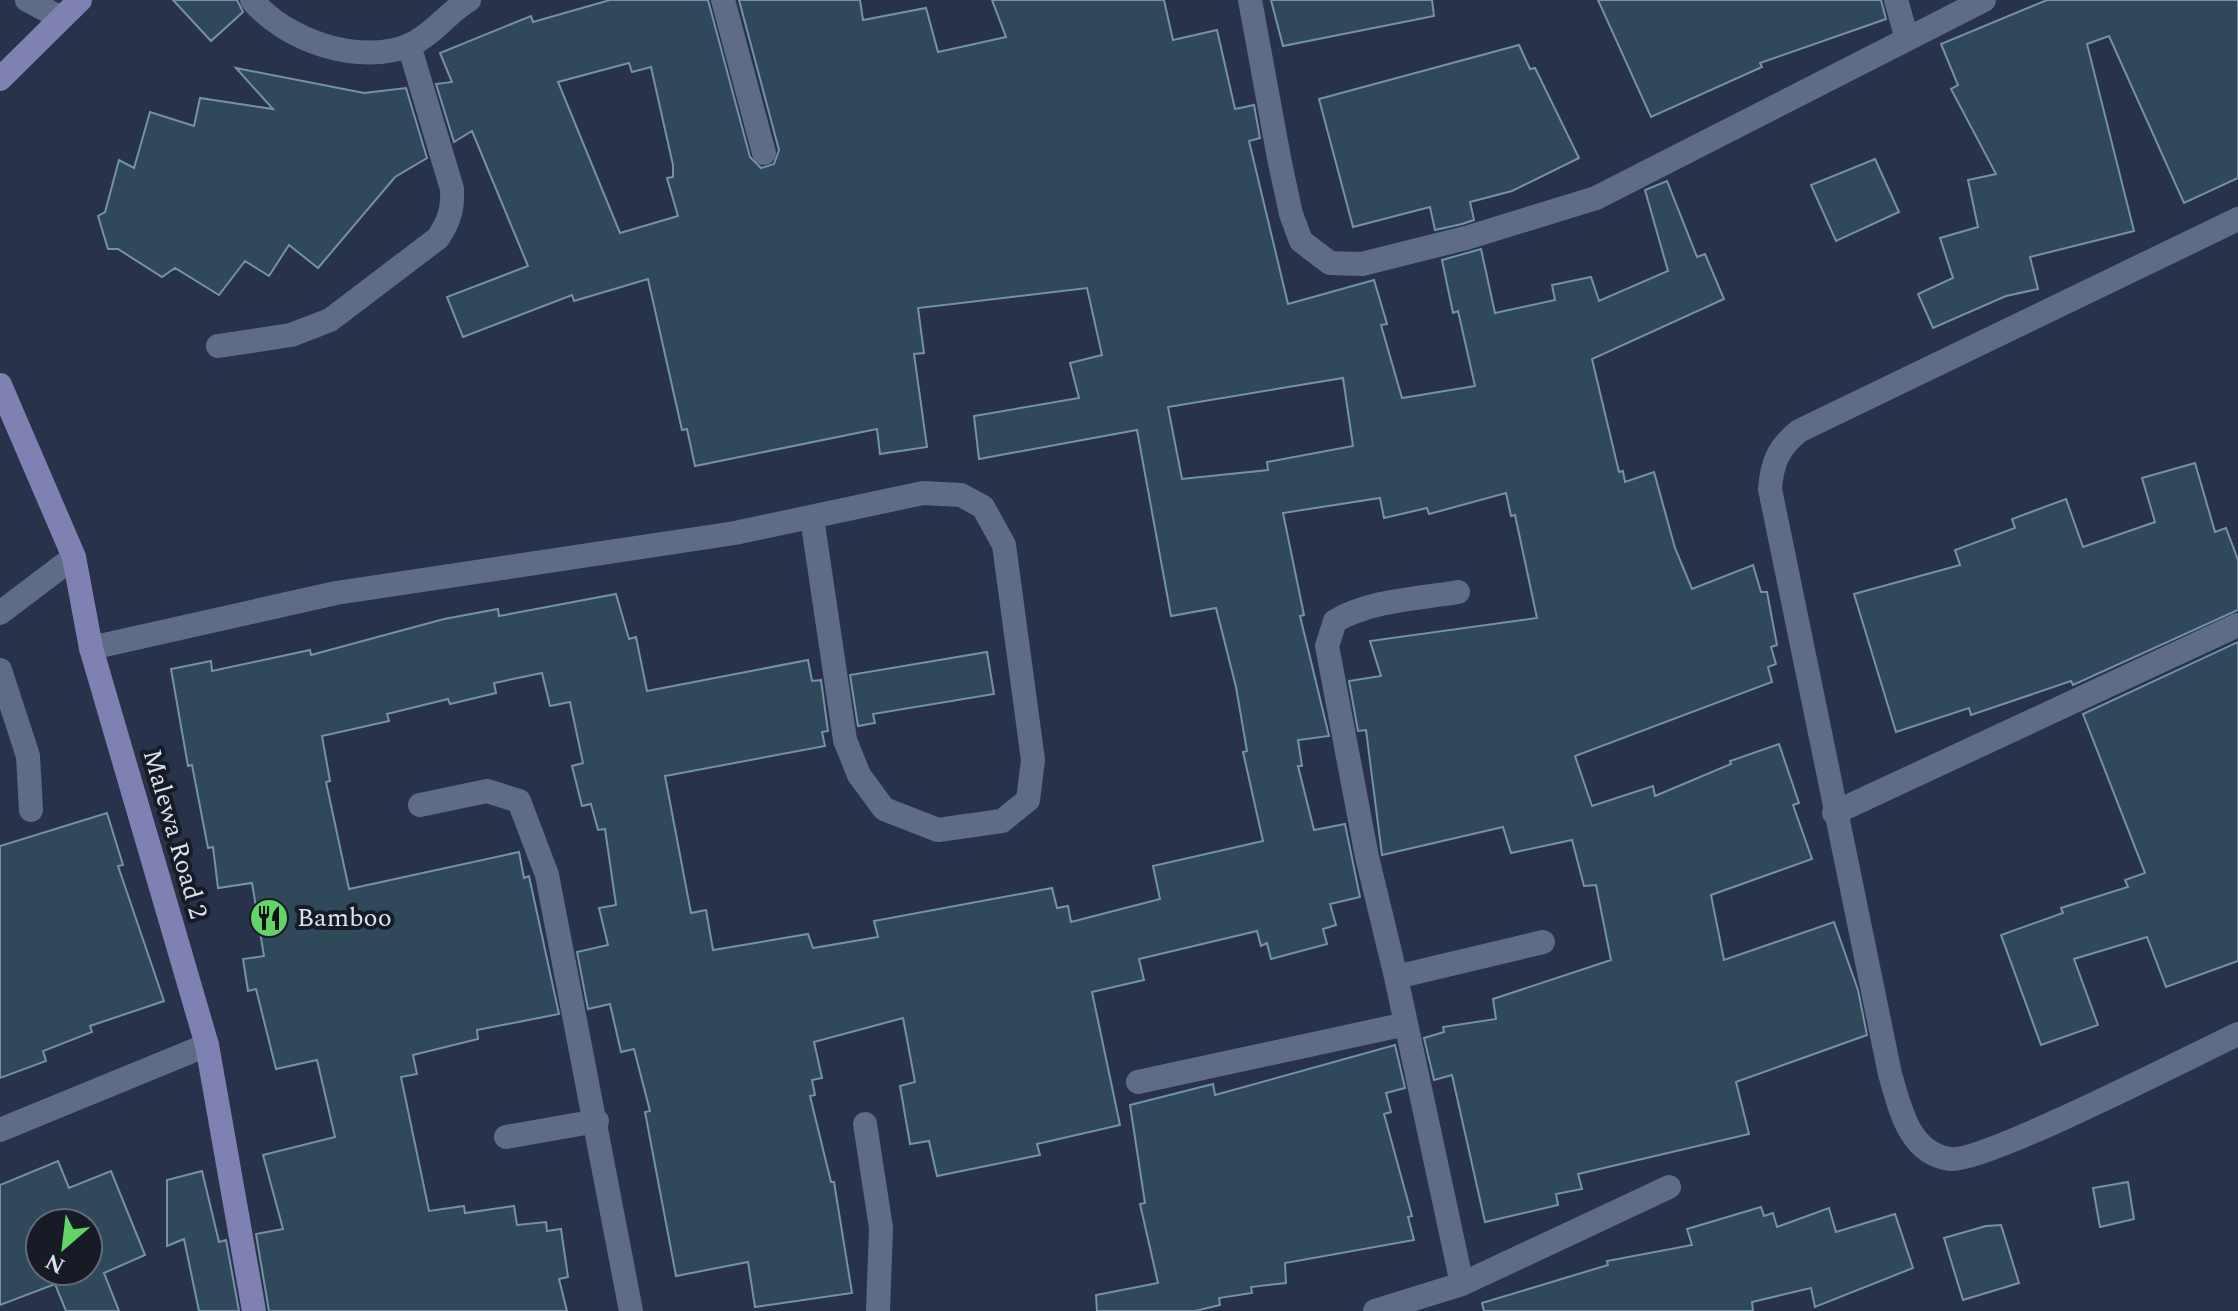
<svg xmlns="http://www.w3.org/2000/svg" width="2238" height="1311" viewBox="0 0 2238 1311" font-family="Spectral,serif">
	<rect width="100%" height="100%" fill="#28334b"/>
	<!-- building -->
	<path fill="#2f495b" stroke="#7591a6" stroke-width="2" fill-rule="evenodd" d="M 173,0 L 237,0 L 243,12 L 211,41 Z
		M 610,0 L 708,0 L 750,157 L 761,168 L 774,164 L 779,150 L 739,0 L 860,0 L 863,20 L 926,8 L 938,52 L 1006,37 L 992,0 L 1164,0 L 1173,40 L 1217,30 L 1235,109 L 1254,105 L 1260,138 L 1249,141 L 1288,304 L 1374,280 L 1387,324 L 1381,325 L 1402,398 L 1475,386 L 1458,311 L 1453,313 L 1442,260 L 1481,249 L 1495,313 L 1555,300 L 1552,285 L 1591,277 L 1599,301 L 1668,271 L 1645,190 L 1667,181 L 1697,257 L 1705,254 L 1724,299 L 1592,359 L 1619,472 L 1623,471 L 1625,482 L 1654,472 L 1675,548 L 1692,589 L 1753,565 L 1761,592 L 1767,592 L 1777,645 L 1771,647 L 1776,664 L 1768,667 L 1772,682 L 1575,756 L 1592,806 L 1653,786 L 1655,796 L 1731,764 L 1730,761 L 1779,744 L 1799,803 L 1793,805 L 1812,859 L 1711,895 L 1724,960 L 1834,922 L 1858,990 L 1867,1035 L 1736,1082 L 1749,1134 L 1578,1174 L 1582,1189 L 1556,1194 L 1558,1205 L 1485,1222 L 1452,1075 L 1434,1080 L 1424,1038 L 1444,1032 L 1443,1027 L 1496,1019 L 1493,999 L 1611,960 L 1596,885 L 1584,886 L 1572,840 L 1511,853 L 1503,827 L 1382,855 L 1366,730 L 1358,731 L 1349,681 L 1381,676 L 1370,641 L 1537,618 L 1515,515 L 1511,516 L 1506,493 L 1429,514 L 1427,508 L 1384,518 L 1380,498 L 1283,513 L 1304,615 L 1300,616 L 1329,736 L 1298,740 L 1302,766 L 1298,766 L 1314,830 L 1345,824 L 1360,897 L 1330,904 L 1336,925 L 1323,929 L 1327,944 L 1271,959 L 1267,943 L 1261,946 L 1257,931 L 1139,959 L 1144,980 L 1092,992 L 1120,1125 L 1037,1144 L 1040,1155 L 937,1176 L 929,1141 L 910,1144 L 900,1086 L 915,1082 L 903,1018 L 814,1042 L 822,1078 L 812,1080 L 815,1095 L 810,1096 L 831,1182 L 834,1182 L 852,1293 L 755,1307 L 748,1262 L 676,1276 L 645,1112 L 650,1111 L 634,1049 L 621,1052 L 610,1004 L 588,1009 L 577,952 L 608,945 L 599,908 L 616,905 L 605,829 L 598,830 L 591,804 L 582,806 L 572,766 L 583,763 L 570,702 L 550,706 L 542,673 L 494,683 L 496,693 L 450,704 L 448,699 L 387,714 L 389,721 L 322,736 L 330,781 L 326,782 L 349,889 L 519,852 L 524,878 L 529,876 L 559,1014 L 477,1030 L 478,1039 L 413,1055 L 417,1074 L 401,1077 L 429,1211 L 464,1206 L 465,1213 L 514,1206 L 517,1225 L 546,1222 L 547,1231 L 561,1229 L 568,1277 L 559,1279 L 567,1311 L 269,1311 L 256,1234 L 283,1229 L 263,1155 L 335,1137 L 317,1060 L 276,1069 L 256,989 L 248,991 L 243,959 L 264,956 L 252,883 L 218,888 L 213,847 L 208,848 L 192,765 L 188,766 L 171,669 L 211,661 L 212,671 L 310,650 L 311,655 L 444,619 L 498,609 L 499,616 L 616,594 L 629,639 L 636,637 L 647,691 L 808,660 L 812,681 L 821,680 L 828,731 L 822,732 L 825,746 L 665,776 L 691,913 L 706,910 L 713,950 L 808,934 L 813,948 L 878,937 L 874,921 L 1052,888 L 1057,908 L 1068,906 L 1071,922 L 1160,899 L 1153,866 L 1263,841 L 1243,752 L 1247,751 L 1236,687 L 1216,608 L 1171,616 L 1137,430 L 979,459 L 974,416 L 1079,398 L 1070,363 L 1102,355 L 1087,288 L 918,308 L 924,353 L 914,354 L 927,447 L 880,454 L 877,429 L 695,466 L 687,429 L 682,430 L 648,279 L 574,301 L 572,295 L 463,337 L 447,297 L 528,266 L 472,131 L 454,142 L 436,84 L 452,82 L 440,53 L 531,16 L 533,22 ZM 629,63 L 632,72 L 651,67 L 673,165 L 673,177 L 667,178 L 678,216 L 620,233 L 558,82 ZM 1343,378 L 1353,446 L 1267,462 L 1268,470 L 1182,479 L 1168,407 Z
		M 1271,0 L 1432,0 L 1434,16 L 1283,46 Z
		M 1598,0 L 1881,0 L 1886,19 L 1760,63 L 1762,67 L 1651,117 Z
		M 2047,0 L 2238,0 L 2238,178 L 2184,203 L 2109,36 L 2087,44 L 2134,231 L 2030,257 L 2038,289 L 2006,296 L 1933,328 L 1918,294 L 1953,278 L 1940,238 L 1978,227 L 1968,180 L 1996,174 L 1951,89 L 1958,85 L 1941,44 Z
		M 1519,45 L 1530,69 L 1535,68 L 1579,158 L 1512,191 L 1470,202 L 1474,220 L 1462,224 L 1435,230 L 1430,207 L 1353,227 L 1319,99 Z
		M 236,68 L 364,93 L 406,88 L 427,158 L 395,177 L 318,268 L 289,245 L 269,276 L 245,261 L 219,295 L 175,268 L 162,277 L 118,249 L 108,249 L 98,216 L 105,212 L 119,160 L 134,168 L 150,112 L 194,126 L 200,98 L 273,109 Z
		M 1875,159 L 1899,212 L 1836,241 L 1811,185 Z
		M 2195,463 L 2215,532 L 2226,528 L 2238,560 L 2238,610 L 2073,685 L 2071,681 L 1971,715 L 1969,708 L 1896,732 L 1854,594 L 1960,565 L 1955,550 L 2015,528 L 2012,519 L 2066,499 L 2083,547 L 2155,522 L 2142,478 Z
		M 2238,642 L 2238,961 L 2166,987 L 2147,937 L 2074,959 L 2098,1025 L 2041,1045 L 2001,935 L 2063,913 L 2061,908 L 2128,887 L 2125,880 L 2145,873 L 2083,714 Z
		M 987,652 L 994,694 L 873,714 L 875,723 L 858,726 L 850,675 Z
		M 107,813 L 123,865 L 118,866 L 164,1001 L 90,1026 L 92,1032 L 43,1051 L 46,1061 L 0,1078 L 0,846 Z
		M 1395,1045 L 1405,1088 L 1386,1093 L 1391,1112 L 1384,1114 L 1412,1216 L 1408,1217 L 1414,1240 L 1285,1263 L 1286,1283 L 1251,1287 L 1252,1293 L 1219,1298 L 1220,1305 L 1195,1311 L 1097,1311 L 1096,1295 L 1158,1283 L 1140,1204 L 1145,1203 L 1130,1105 L 1213,1084 L 1215,1095 Z
		M 58,1161 L 69,1188 L 111,1171 L 145,1255 L 104,1273 L 119,1311 L 66,1311 L 55,1284 L 0,1305 L 0,1185 ZM 40,1223 L 88,1223 L 88,1271 L 40,1271 Z
		M 202,1171 L 219,1242 L 226,1240 L 239,1311 L 199,1311 L 184,1239 L 167,1246 L 167,1180 Z
		M 2128,1182 L 2134,1219 L 2100,1227 L 2093,1188 Z
		M 1761,1207 L 1764,1216 L 1773,1213 L 1777,1227 L 1829,1208 L 1836,1232 L 1895,1214 L 1913,1268 L 1815,1307 L 1811,1288 L 1752,1302 L 1753,1311 L 1484,1311 L 1482,1303 L 1608,1265 L 1607,1261 L 1692,1245 L 1687,1229 Z
		M 2001,1225 L 2019,1283 L 1963,1300 L 1944,1238 L 1986,1226 Z"/>
	<g fill="none" stroke-linecap="round" stroke-linejoin="round">
		<!-- minor -->
		<path stroke="#5f6c87" stroke-width="24" d="M 27,0 L 61,18
			M 252,0 C 286,41 360,66 410,45 C 434,34 447,13 469,0
			M 723,0 L 764,153
			M 1250,0 L 1279,158 L 1291,214 L 1301,241 L 1330,263 L 1362,264 L 1466,238 L 1596,198 L 1984,0
			M 1896,0 L 1907,39
			M 2238,219 L 1799,431 C 1778,448 1772,463 1770,489 L 1890,1074 C 1900,1107 1908,1153 1950,1159 C 1984,1163 2193,1055 2238,1034
			M 218,346 L 291,335 L 330,320 L 438,238 C 449,221 453,210 452,189 L 409,45
			M 1458,592 C 1417,599 1371,600 1335,621 L 1327,646 L 1367,857 L 1396,977 L 1462,1284
			M 0,613 L 74,557
			M 91,648 L 336,593 L 735,533 L 923,493 L 961,495 L 983,507 L 1004,545 L 1033,760 L 1028,800 L 1002,821 L 938,830 L 884,809 L 859,775 L 845,740 L 812,518
			M 0,670 L 28,756 L 31,810
			M 420,805 L 487,791 L 519,801 L 547,875 L 631,1311
			M 1834,813 L 2238,625
			M 1396,977 L 1543,942
			M 1138,1082 L 1406,1024
			M 865,1124 L 881,1228 L 878,1311
			M 0,1130 L 207,1045
			M 506,1137 L 597,1121
			M 1375,1311 L 1462,1284 L 1669,1187"/>
		<!-- major -->
		<path stroke="#8081b3" stroke-width="24" d="M 0,79 L 80,0
			M 0,385 L 74,557 L 91,648 L 207,1045 L 254,1311"/>
	</g>
	<!-- icons -->
	<defs>
		<g id="restaurant-disc" transform="scale(2)"><circle r="9.5" fill="#63d468" stroke="#161b26"/><path d="M-5-6h1v4h1v-4h1v4h1v-4h1v5L-1.5 .5V6h-2V.5L-5-1ZM5-6V6H3V1.5H1.5Q1.5-4 5-6Z" fill="#111"/></g>
	</defs>
	<g fill-rule="evenodd">
		<use href="#restaurant-disc" x="269" y="918"/>
	</g>
	<g text-anchor="middle" dominant-baseline="central" stroke-width="8" stroke-linejoin="round" paint-order="stroke">
		<!-- street labels -->
		<g font-size="26" fill="#dae1f0" stroke="#161b26">
			<text transform="translate(175 834) rotate(74)">Malewa Road 2</text>
		</g>
		<!-- poi labels -->
		<g font-size="26" fill="#dae1f0" stroke="#161b26" text-anchor="start">
			<text x="297" y="918">Bamboo</text>
		</g>
	</g>
	<!-- north arrow -->
	<g transform="translate(64 1247) rotate(208)"><circle r="38" fill="#161b26" stroke="#646a77" stroke-width="2"/>
	<path d="M0-6L14 30L0 20L-14 30Z" fill="#63d468"/>
	<text y="-12" font-size="22" font-weight="bold" text-anchor="middle" fill="#dae1f0">N</text>
	</g>
</svg>
